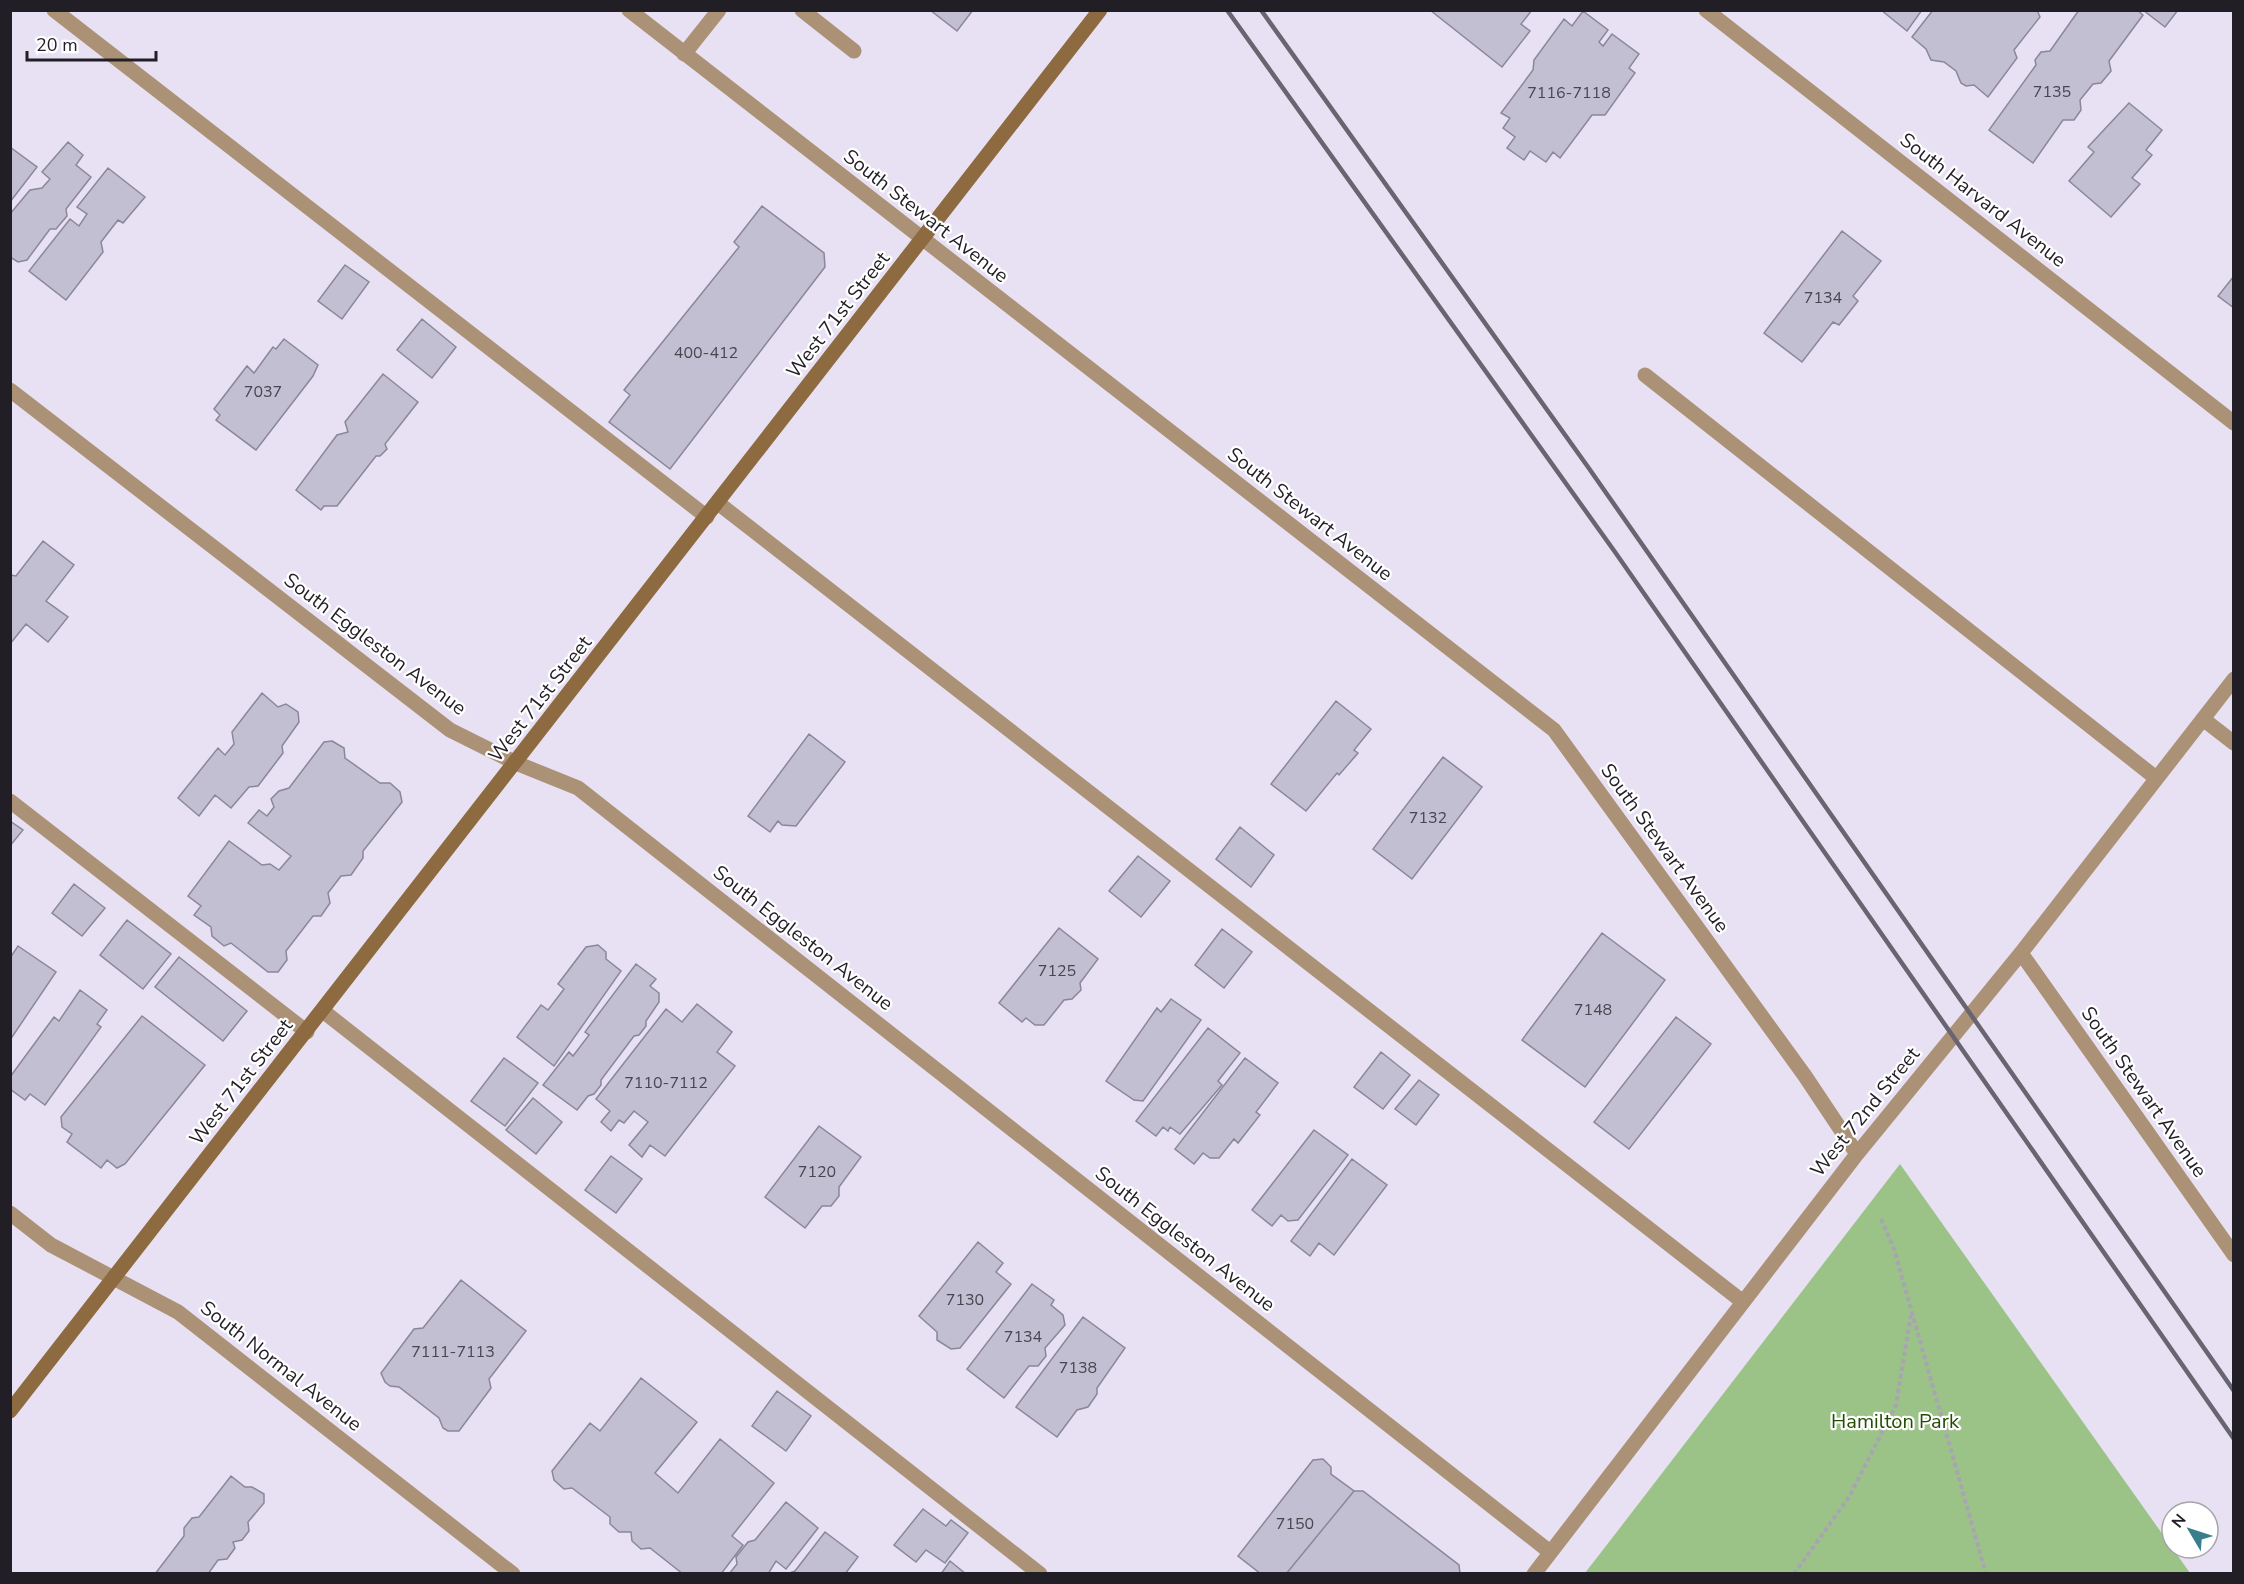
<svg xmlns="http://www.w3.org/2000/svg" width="2244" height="1584" viewBox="0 0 2244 1584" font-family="'Nunito Sans',sans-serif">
	<rect width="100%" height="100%" fill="#e8e1f4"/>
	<!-- green -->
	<path fill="#9bc287" d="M 1900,1164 L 2190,1573 L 1585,1573 L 1616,1533 Z"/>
	<!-- building -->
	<path fill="#c2bfd3" stroke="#8a8799" stroke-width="1.5" d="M 930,10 L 973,10 L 957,31 Z
		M 1430,10 L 1532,10 L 1521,24 L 1530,31 L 1502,67 Z
		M 1881,10 L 1922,10 L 1907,31 Z
		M 1933,10 L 2037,10 L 2040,17 L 2014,50 L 2017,58 L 1988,97 L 1974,85 L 1966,86 L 1961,83 L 1956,71 L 1944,62 L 1931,60 L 1926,49 L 1912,37 Z
		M 2079,10 L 2137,10 L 2143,15 L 2109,61 L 2111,71 L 2101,83 L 2093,84 L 2080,100 L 2081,110 L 2074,120 L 2063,120 L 2033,163 L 1989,130 L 2036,65 L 2035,60 L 2041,52 L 2050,51 Z
		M 2143,10 L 2178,10 L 2165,27 Z
		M 1583,11 L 1608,30 L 1599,42 L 1603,46 L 1612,34 L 1639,54 L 1629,68 L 1635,73 L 1605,115 L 1592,115 L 1560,158 L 1553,152 L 1546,162 L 1530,151 L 1524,160 L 1507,148 L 1515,137 L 1503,128 L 1510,118 L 1501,113 L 1533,70 L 1534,60 L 1564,19 L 1572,26 Z
		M 2129,103 L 2162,130 L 2146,150 L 2152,155 L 2132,178 L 2140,184 L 2111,217 L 2069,181 L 2094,152 L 2088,147 Z
		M 68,142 L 83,155 L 76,165 L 91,177 L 66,209 L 67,216 L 56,229 L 50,229 L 27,260 L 18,262 L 10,257 L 10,214 L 30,190 L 42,188 L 50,179 L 42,172 Z
		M 10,147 L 37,167 L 10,202 Z
		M 108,168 L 145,197 L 123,223 L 118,220 L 101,242 L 103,252 L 66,300 L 29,271 L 70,219 L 79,226 L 87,214 L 77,207 Z
		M 762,206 L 824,253 L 825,267 L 670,469 L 609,422 L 630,395 L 624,390 L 739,247 L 734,242 Z
		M 1842,231 L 1881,261 L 1853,296 L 1858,301 L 1839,325 L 1833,322 L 1802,362 L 1764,333 Z
		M 345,265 L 369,282 L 342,319 L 318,301 Z
		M 2234,276 L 2234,308 L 2218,296 Z
		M 422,319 L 456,347 L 432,378 L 397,350 Z
		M 284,339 L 318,365 L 313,376 L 256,450 L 216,420 L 220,415 L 214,409 L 247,366 L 254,373 L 273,347 L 276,349 Z
		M 383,374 L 418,402 L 385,444 L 387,449 L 380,456 L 376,456 L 337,506 L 324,506 L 321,510 L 296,490 L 337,435 L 348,432 L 345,422 Z
		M 43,541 L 74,565 L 46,601 L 68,617 L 48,642 L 26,624 L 10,644 L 10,575 L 16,576 Z
		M 262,693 L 278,707 L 286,704 L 298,712 L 299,722 L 282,746 L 283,753 L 258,786 L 249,787 L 231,808 L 215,795 L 199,816 L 178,798 L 218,748 L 225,755 L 234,744 L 232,732 Z
		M 1336,701 L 1371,729 L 1354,750 L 1358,753 L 1339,775 L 1337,773 L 1306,811 L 1271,784 Z
		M 809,734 L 845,762 L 796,826 L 782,825 L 778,821 L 770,832 L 748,816 Z
		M 332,741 L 344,748 L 345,758 L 380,783 L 390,783 L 400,792 L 402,802 L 363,851 L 363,858 L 351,875 L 341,876 L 328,893 L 330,903 L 321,916 L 313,916 L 286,951 L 287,960 L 278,972 L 268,972 L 231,943 L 224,946 L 212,936 L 211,927 L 194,915 L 201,906 L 188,896 L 229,841 L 262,865 L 270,864 L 279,870 L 291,856 L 248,823 L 259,810 L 267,816 L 274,807 L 271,799 L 279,791 L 289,788 L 324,742 Z
		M 1443,757 L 1482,787 L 1412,879 L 1373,849 Z
		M 10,821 L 23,830 L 10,846 Z
		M 1240,827 L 1274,855 L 1251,887 L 1216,859 Z
		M 1138,856 L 1170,881 L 1141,917 L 1109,891 Z
		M 74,884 L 105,908 L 82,936 L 52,913 Z
		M 127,920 L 171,954 L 143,989 L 100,955 Z
		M 1059,928 L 1098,959 L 1080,983 L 1081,990 L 1072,999 L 1064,1000 L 1044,1025 L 1035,1025 L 1026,1018 L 1022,1022 L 999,1003 Z
		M 1222,929 L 1252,952 L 1224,988 L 1195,965 Z
		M 1602,933 L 1665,980 L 1585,1087 L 1522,1040 Z
		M 598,945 L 606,952 L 606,959 L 621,971 L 554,1066 L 517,1037 L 541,1005 L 548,1010 L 564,989 L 558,984 L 586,947 Z
		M 18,946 L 56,972 L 10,1040 L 10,958 Z
		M 179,957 L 247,1011 L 223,1041 L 155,987 Z
		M 636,964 L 656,979 L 650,986 L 659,993 L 659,1002 L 646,1021 L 646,1026 L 639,1035 L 634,1036 L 601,1080 L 601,1085 L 594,1094 L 588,1096 L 577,1110 L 543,1085 L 569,1052 L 573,1056 L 589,1035 L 585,1032 Z
		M 80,990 L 107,1010 L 97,1024 L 101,1027 L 45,1105 L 30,1094 L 25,1100 L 10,1089 L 10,1077 L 54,1017 L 59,1021 Z
		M 1171,999 L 1201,1020 L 1143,1101 L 1134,1100 L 1106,1081 L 1157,1008 L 1161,1012 Z
		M 697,1004 L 732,1032 L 717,1052 L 735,1066 L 665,1156 L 650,1145 L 642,1157 L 629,1145 L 648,1122 L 634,1111 L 624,1123 L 619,1120 L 611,1131 L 601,1122 L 610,1111 L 596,1099 L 666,1009 L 682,1022 Z
		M 142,1016 L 205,1065 L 125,1164 L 117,1168 L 107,1160 L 101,1168 L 67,1142 L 72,1134 L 62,1127 L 61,1117 Z
		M 1676,1017 L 1711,1044 L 1629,1149 L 1594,1122 Z
		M 1208,1028 L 1240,1053 L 1218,1081 L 1222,1085 L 1180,1134 L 1170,1127 L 1168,1131 L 1163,1127 L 1156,1136 L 1136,1121 Z
		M 1381,1052 L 1410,1075 L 1383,1109 L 1354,1087 Z
		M 504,1058 L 538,1083 L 505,1126 L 471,1101 Z
		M 1245,1058 L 1278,1083 L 1256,1112 L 1260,1115 L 1238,1143 L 1234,1139 L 1219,1158 L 1210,1158 L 1203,1153 L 1194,1164 L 1175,1149 Z
		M 1419,1080 L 1439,1095 L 1416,1125 L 1395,1109 Z
		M 533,1098 L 562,1122 L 536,1154 L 506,1130 Z
		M 819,1126 L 861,1157 L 839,1187 L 839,1196 L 831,1206 L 822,1206 L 805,1228 L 765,1197 Z
		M 1314,1130 L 1348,1155 L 1298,1220 L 1288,1221 L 1281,1215 L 1272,1226 L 1252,1210 Z
		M 611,1156 L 642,1179 L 616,1213 L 585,1190 Z
		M 1352,1159 L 1387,1185 L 1334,1255 L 1319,1243 L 1310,1256 L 1291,1241 Z
		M 978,1242 L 1003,1263 L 996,1272 L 1011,1284 L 960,1348 L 951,1349 L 937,1340 L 937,1332 L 919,1316 Z
		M 461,1280 L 526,1331 L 489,1379 L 491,1388 L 459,1431 L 448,1431 L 443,1428 L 439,1418 L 399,1387 L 390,1386 L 385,1382 L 381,1373 L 414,1329 L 423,1328 Z
		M 1032,1284 L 1054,1300 L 1051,1305 L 1063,1315 L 1065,1325 L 1045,1348 L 1046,1356 L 1038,1366 L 1029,1366 L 1004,1398 L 967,1369 Z
		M 1083,1317 L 1125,1348 L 1097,1388 L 1097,1394 L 1088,1407 L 1077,1410 L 1057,1437 L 1016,1407 Z
		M 641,1378 L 697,1422 L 655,1473 L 678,1493 L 720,1439 L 774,1483 L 732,1536 L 743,1545 L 721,1574 L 683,1574 L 650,1548 L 641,1549 L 632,1541 L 631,1532 L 619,1532 L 610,1524 L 610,1517 L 572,1488 L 564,1489 L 554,1480 L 552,1471 L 590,1423 L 600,1431 Z
		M 777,1391 L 811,1416 L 786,1451 L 752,1426 Z
		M 1323,1459 L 1331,1467 L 1331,1474 L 1354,1491 L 1286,1574 L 1261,1574 L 1238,1556 L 1313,1460 Z
		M 231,1476 L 245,1487 L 252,1487 L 264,1494 L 264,1503 L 248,1522 L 249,1531 L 242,1540 L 233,1542 L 235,1548 L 227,1559 L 218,1560 L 208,1574 L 155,1574 L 184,1536 L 184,1528 L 192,1518 L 199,1517 Z
		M 1354,1491 L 1363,1491 L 1459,1565 L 1460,1574 L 1286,1574 Z
		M 786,1502 L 818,1528 L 786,1569 L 776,1561 L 768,1574 L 729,1574 L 737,1564 L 736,1557 L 748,1542 L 755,1540 Z
		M 923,1509 L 946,1526 L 951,1520 L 968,1533 L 945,1563 L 926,1550 L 916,1562 L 894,1545 Z
		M 825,1532 L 858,1557 L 845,1574 L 787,1574 L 795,1571 Z
		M 950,1561 L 966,1574 L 941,1574 Z"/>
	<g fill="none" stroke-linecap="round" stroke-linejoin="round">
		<!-- path -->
		<path stroke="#a9a4b3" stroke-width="4" stroke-dasharray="4.5 3" stroke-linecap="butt" d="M 1881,1219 L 1894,1249 L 1986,1574
			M 1794,1574 L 1849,1497 L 1896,1405 L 1911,1315"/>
		<!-- service -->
		<path stroke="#ab9276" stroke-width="15" d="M 54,10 L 707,517
			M 802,10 L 854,51
			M 684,54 L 719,10
			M 1645,375 L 2156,778
			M 718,503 L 1743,1302
			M 2203,719 L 2234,743
			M 10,801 L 307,1032
			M 323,1011 L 1040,1574"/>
		<!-- minor -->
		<path stroke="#ab9276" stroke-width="15" d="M 629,10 L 1554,730 L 1805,1076 L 1857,1154
			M 1706,10 L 2234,423
			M 10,390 L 450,730 L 516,763 L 578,788 L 1550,1552
			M 2021,953 L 2234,1255
			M 10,1213 L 51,1245 L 178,1312 L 513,1574
			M 1534,1574 L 1857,1154 L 2021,953 L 2234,679"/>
		<!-- secondary -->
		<path stroke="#8d6a3f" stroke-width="15" d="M 10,1411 L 1100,10"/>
		<!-- rail -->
		<path stroke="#696570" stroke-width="4.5" d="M 1227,10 L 1615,552 L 2234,1439
			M 1261,10 L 1588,467 L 2234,1391"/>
	</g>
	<g text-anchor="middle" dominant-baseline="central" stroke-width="4.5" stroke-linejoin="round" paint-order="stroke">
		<!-- number labels -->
		<g font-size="16" fill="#494650">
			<text x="2052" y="92">7135</text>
			<text x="1569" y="93">7116-7118</text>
			<text x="1823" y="298">7134</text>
			<text x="706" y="353">400-412</text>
			<text x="263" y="392">7037</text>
			<text x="1428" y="818">7132</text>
			<text x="1057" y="971">7125</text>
			<text x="1593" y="1010">7148</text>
			<text x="666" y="1083">7110-7112</text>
			<text x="817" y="1172">7120</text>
			<text x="965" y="1300">7130</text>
			<text x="1023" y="1337">7134</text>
			<text x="453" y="1352">7111-7113</text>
			<text x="1078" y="1368">7138</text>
			<text x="1295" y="1524">7150</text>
		</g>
		<!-- street labels -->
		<g font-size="20" fill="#211e25" stroke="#fff">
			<text transform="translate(1983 200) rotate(38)">South Harvard Avenue</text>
			<text transform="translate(926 216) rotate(38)">South Stewart Avenue</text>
			<text transform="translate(838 315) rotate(-52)">West 71st Street</text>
			<text transform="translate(1310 514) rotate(38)">South Stewart Avenue</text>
			<text transform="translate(375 644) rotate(37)">South Eggleston Avenue</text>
			<text transform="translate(540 699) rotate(-52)">West 71st Street</text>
			<text transform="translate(1665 848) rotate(54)">South Stewart Avenue</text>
			<text transform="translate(803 938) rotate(38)">South Eggleston Avenue</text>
			<text transform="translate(241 1082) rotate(-52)">West 71st Street</text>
			<text transform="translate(2144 1092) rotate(55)">South Stewart Avenue</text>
			<text transform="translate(1865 1112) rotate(-51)">West 72nd Street</text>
			<text transform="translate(1185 1239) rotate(38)">South Eggleston Avenue</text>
			<text transform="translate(281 1366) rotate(38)">South Normal Avenue</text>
		</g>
		<!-- park labels -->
		<g font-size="20" fill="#234d00" stroke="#fff">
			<text x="1895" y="1421">Hamilton Park</text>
		</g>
	</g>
	<!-- border -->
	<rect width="2244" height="1584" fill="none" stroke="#211e25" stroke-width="24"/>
	<!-- north arrow -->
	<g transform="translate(2190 1530) rotate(309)"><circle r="28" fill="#ffffff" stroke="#a6a5a8" stroke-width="1.5"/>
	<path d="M0-4.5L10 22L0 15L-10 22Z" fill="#397e8b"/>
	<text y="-9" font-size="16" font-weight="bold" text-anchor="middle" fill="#211e25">N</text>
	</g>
	<!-- scale -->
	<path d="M27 51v9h129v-9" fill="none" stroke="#211e25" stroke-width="3"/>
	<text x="36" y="51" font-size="18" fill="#211e25" stroke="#ffffff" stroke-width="4.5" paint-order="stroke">20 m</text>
</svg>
